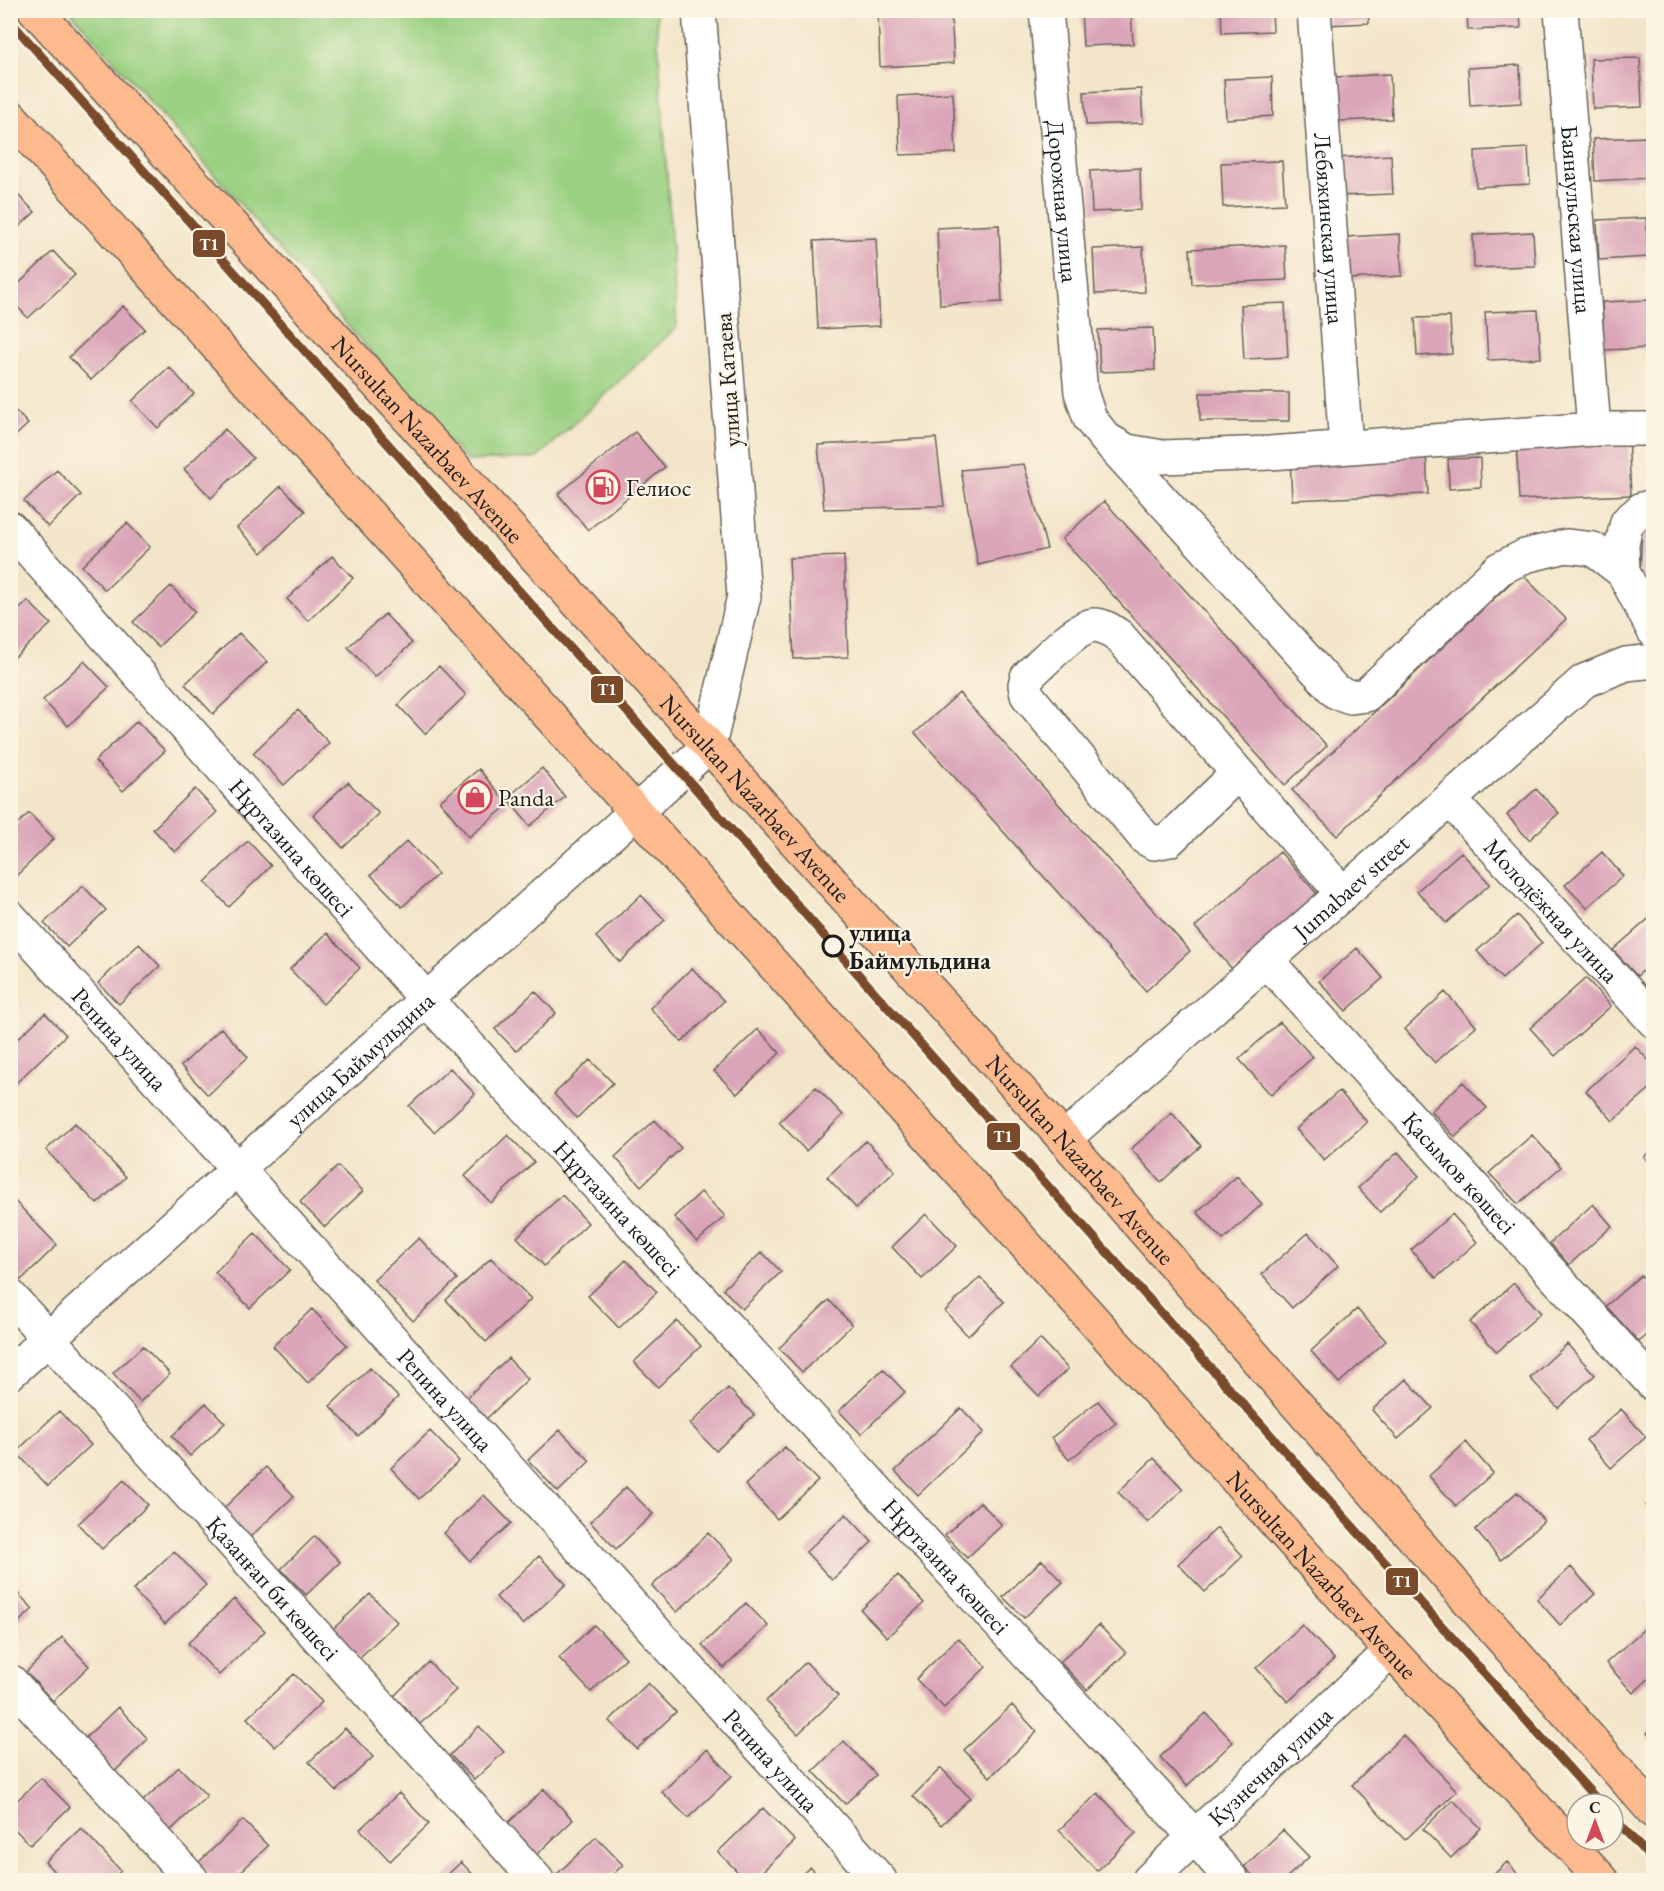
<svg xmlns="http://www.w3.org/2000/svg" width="1664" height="1891" viewBox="0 0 1664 1891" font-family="'EB Garamond',serif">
	<rect width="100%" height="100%" fill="#fcf5e5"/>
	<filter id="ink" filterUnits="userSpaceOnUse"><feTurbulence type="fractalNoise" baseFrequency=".0167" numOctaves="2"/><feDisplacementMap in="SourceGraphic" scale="12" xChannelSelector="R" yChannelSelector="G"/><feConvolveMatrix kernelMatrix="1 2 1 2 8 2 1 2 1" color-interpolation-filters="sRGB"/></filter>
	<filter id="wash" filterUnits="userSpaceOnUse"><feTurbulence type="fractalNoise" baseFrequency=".008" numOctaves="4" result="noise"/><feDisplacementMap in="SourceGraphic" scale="24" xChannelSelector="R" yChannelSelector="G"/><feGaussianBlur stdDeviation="1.35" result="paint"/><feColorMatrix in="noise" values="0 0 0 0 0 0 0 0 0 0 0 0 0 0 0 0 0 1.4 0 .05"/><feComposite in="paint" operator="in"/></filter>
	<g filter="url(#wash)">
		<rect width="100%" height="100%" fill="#f3e5c9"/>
		<!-- green -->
		<path fill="#9ad081" stroke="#5b764e" stroke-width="1.5" d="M 70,11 L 656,11 L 677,327 L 537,458 L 467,461 Z"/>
		<g id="blocks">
			<!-- building -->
			<path fill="#daa5b8" d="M 878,10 L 951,10 L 954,63 L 880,67 Z
				M 1081,10 L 1131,10 L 1133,44 L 1083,46 Z
				M 1221,10 L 1272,10 L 1273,31 L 1222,33 Z
				M 1327,10 L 1368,10 L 1369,23 L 1327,25 Z
				M 1467,10 L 1520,10 L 1521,28 L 1468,30 Z
				M 1640,58 L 1642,107 L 1593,109 L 1591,59 Z
				M 1520,65 L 1521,103 L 1470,106 L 1468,68 Z
				M 1390,74 L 1392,119 L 1338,121 L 1336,77 Z
				M 1272,77 L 1273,116 L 1226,119 L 1224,79 Z
				M 1141,89 L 1143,123 L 1086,125 L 1084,92 Z
				M 953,93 L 956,153 L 900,155 L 898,96 Z
				M 1648,137 L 1649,178 L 1595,181 L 1593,139 Z
				M 1528,148 L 1530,184 L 1476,187 L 1475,151 Z
				M 1391,155 L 1393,194 L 1338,196 L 1336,158 Z
				M 1282,161 L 1285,204 L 1223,207 L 1221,163 Z
				M 1140,168 L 1141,210 L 1092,212 L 1090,171 Z
				M 10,187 L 35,212 L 10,235 Z
				M 1646,218 L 1648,257 L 1599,260 L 1597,220 Z
				M 999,225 L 1002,302 L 940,305 L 937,228 Z
				M 1533,232 L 1535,266 L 1474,268 L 1473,235 Z
				M 1400,234 L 1402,276 L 1347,279 L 1345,237 Z
				M 876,238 L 880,326 L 818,329 L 814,241 Z
				M 1285,245 L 1287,280 L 1192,284 L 1190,249 Z
				M 1143,247 L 1145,292 L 1095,294 L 1093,249 Z
				M 53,251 L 75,275 L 28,318 L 10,299 L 10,292 Z
				M 1651,300 L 1653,348 L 1604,350 L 1602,302 Z
				M 1285,303 L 1288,357 L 1244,359 L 1241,305 Z
				M 123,306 L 145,329 L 91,380 L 69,357 Z
				M 1538,310 L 1541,358 L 1488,360 L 1485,312 Z
				M 1450,317 L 1452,354 L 1417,356 L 1415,318 Z
				M 1153,328 L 1155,370 L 1100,372 L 1098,330 Z
				M 169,367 L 194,394 L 158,428 L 132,401 Z
				M 1200,393 L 1289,393 L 1289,421 L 1200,421 Z
				M 10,405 L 28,424 L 10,441 Z
				M 225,429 L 253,458 L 211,498 L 184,469 Z
				M 635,432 L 665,467 L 588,530 L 558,494 Z
				M 1628,434 L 1631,495 L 1519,500 L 1516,438 Z
				M 936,438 L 944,506 L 824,509 L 818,445 Z
				M 1426,452 L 1428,494 L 1292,500 L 1290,458 Z
				M 1480,458 L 1481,487 L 1449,489 L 1448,459 Z
				M 1024,464 L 1047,549 L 978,565 L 961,470 Z
				M 57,470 L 81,495 L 48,527 L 24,501 Z
				M 281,486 L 305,511 L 262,553 L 237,528 Z
				M 1104,501 L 1327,746 L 1285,785 L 1062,539 Z
				M 127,523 L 150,547 L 105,590 L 82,566 Z
				M 1642,528 L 1654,528 L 1654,579 L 1640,578 Z
				M 332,556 L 353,578 L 308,621 L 287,599 Z
				M 844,556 L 848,657 L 794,659 L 789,558 Z
				M 1521,573 L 1566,619 L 1337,836 L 1292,790 Z
				M 171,586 L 195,612 L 158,647 L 133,622 Z
				M 28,601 L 51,624 L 14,658 L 10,654 L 10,618 Z
				M 385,614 L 412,643 L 375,677 L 348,647 Z
				M 239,633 L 267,662 L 213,714 L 185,684 Z
				M 84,661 L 109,687 L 68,726 L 43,700 Z
				M 439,666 L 466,695 L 425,734 L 398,705 Z
				M 959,693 L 1190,951 L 1146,991 L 915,733 Z
				M 298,710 L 329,743 L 284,785 L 253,753 Z
				M 137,721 L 165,751 L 123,791 L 95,761 Z
				M 542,768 L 565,797 L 530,826 L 507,798 Z
				M 479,769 L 508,805 L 469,837 L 440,801 Z
				M 348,782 L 379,814 L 343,848 L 313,815 Z
				M 195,789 L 217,812 L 175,852 L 153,829 Z
				M 1536,789 L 1559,813 L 1529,840 L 1507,815 Z
				M 29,813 L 54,839 L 12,880 L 10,878 L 10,831 Z
				M 248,841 L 271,866 L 229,907 L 205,882 Z
				M 407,841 L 438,874 L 402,907 L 371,875 Z
				M 1280,852 L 1319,896 L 1234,971 L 1195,927 Z
				M 1461,852 L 1490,884 L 1446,923 L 1417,891 Z
				M 1602,852 L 1623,876 L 1587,908 L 1565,885 Z
				M 83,886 L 106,910 L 67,947 L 44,923 Z
				M 641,895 L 665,920 L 620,962 L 596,937 Z
				M 1654,914 L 1654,961 L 1637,976 L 1613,950 Z
				M 1517,915 L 1542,943 L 1502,979 L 1477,951 Z
				M 327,933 L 360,968 L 323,1004 L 290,969 Z
				M 139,944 L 160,966 L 119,1004 L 98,983 Z
				M 1357,948 L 1383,978 L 1346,1011 L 1319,981 Z
				M 692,968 L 724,1001 L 682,1042 L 650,1008 Z
				M 1586,978 L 1611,1006 L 1555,1056 L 1530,1028 Z
				M 535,991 L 556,1013 L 516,1051 L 495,1029 Z
				M 1445,992 L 1476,1026 L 1435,1063 L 1405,1029 Z
				M 45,1013 L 66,1035 L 14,1085 L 10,1081 L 10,1046 Z
				M 1280,1022 L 1313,1057 L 1271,1095 L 1239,1059 Z
				M 221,1028 L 248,1057 L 208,1095 L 181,1066 Z
				M 758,1029 L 780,1053 L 737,1094 L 714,1071 Z
				M 1635,1046 L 1654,1066 L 1654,1085 L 1613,1121 L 1586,1091 Z
				M 590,1060 L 613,1083 L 577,1118 L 554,1094 Z
				M 450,1068 L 475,1094 L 434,1132 L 409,1106 Z
				M 1463,1082 L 1487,1108 L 1455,1137 L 1431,1111 Z
				M 816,1087 L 843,1115 L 806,1151 L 779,1122 Z
				M 1339,1091 L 1367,1122 L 1324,1160 L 1296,1129 Z
				M 1172,1113 L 1201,1146 L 1161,1182 L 1131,1149 Z
				M 655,1120 L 681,1148 L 641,1186 L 615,1157 Z
				M 75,1123 L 126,1177 L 97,1204 L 46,1150 Z
				M 508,1135 L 534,1162 L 491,1203 L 465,1176 Z
				M 1532,1135 L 1561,1167 L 1518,1204 L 1489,1173 Z
				M 866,1141 L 895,1171 L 856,1208 L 827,1177 Z
				M 1654,1148 L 1654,1168 L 1644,1157 Z
				M 1398,1152 L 1419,1176 L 1380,1212 L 1358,1188 Z
				M 338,1166 L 363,1191 L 325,1227 L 300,1202 Z
				M 1237,1176 L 1262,1204 L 1223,1240 L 1197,1212 Z
				M 701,1192 L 725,1216 L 697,1242 L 674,1217 Z
				M 562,1195 L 588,1223 L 544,1266 L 517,1237 Z
				M 10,1196 L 57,1245 L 21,1280 L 10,1269 Z
				M 1593,1204 L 1612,1226 L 1569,1265 L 1550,1243 Z
				M 926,1214 L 957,1246 L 922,1279 L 892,1247 Z
				M 1452,1214 L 1477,1242 L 1436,1278 L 1411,1250 Z
				M 255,1233 L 290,1270 L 250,1308 L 215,1272 Z
				M 1308,1233 L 1338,1266 L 1292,1308 L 1262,1274 Z
				M 419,1238 L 457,1279 L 413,1321 L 374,1280 Z
				M 762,1252 L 781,1272 L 742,1309 L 723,1289 Z
				M 491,1258 L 531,1299 L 486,1342 L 446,1300 Z
				M 626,1260 L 657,1292 L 619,1328 L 588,1296 Z
				M 1641,1275 L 1654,1289 L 1654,1329 L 1639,1342 L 1606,1306 Z
				M 980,1277 L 1004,1302 L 968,1336 L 945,1311 Z
				M 1514,1283 L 1541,1313 L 1497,1352 L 1470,1322 Z
				M 829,1300 L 852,1325 L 802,1372 L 779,1348 Z
				M 312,1309 L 347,1345 L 308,1383 L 273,1346 Z
				M 1357,1309 L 1386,1341 L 1339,1383 L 1311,1351 Z
				M 677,1321 L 701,1346 L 658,1387 L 634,1362 Z
				M 1040,1339 L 1068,1369 L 1039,1396 L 1011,1367 Z
				M 1567,1344 L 1595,1375 L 1558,1408 L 1530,1378 Z
				M 143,1346 L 170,1374 L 140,1402 L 113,1373 Z
				M 508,1358 L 528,1379 L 485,1420 L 465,1399 Z
				M 370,1368 L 398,1397 L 358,1436 L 330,1406 Z
				M 883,1369 L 905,1392 L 861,1434 L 839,1411 Z
				M 1406,1379 L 1433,1408 L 1398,1439 L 1372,1410 Z
				M 728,1388 L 754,1415 L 716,1451 L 690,1424 Z
				M 1098,1401 L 1116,1423 L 1069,1460 L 1051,1438 Z
				M 206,1403 L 225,1423 L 190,1456 L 172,1436 Z
				M 961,1408 L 984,1432 L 918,1495 L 895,1471 Z
				M 1621,1409 L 1646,1437 L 1611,1468 L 1586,1440 Z
				M 59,1411 L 91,1445 L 48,1486 L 16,1452 Z
				M 560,1430 L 590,1461 L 558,1492 L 528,1460 Z
				M 430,1431 L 459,1461 L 419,1499 L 391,1468 Z
				M 1466,1442 L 1493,1473 L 1456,1506 L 1429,1476 Z
				M 785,1447 L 818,1481 L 777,1519 L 745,1485 Z
				M 1154,1458 L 1183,1489 L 1148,1523 L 1118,1492 Z
				M 266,1467 L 294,1496 L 248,1539 L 221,1511 Z
				M 124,1480 L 148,1505 L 102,1549 L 78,1524 Z
				M 626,1487 L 653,1514 L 616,1549 L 590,1522 Z
				M 1517,1492 L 1544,1521 L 1501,1560 L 1475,1530 Z
				M 484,1495 L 511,1523 L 470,1561 L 444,1533 Z
				M 1654,1500 L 1654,1514 L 1646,1506 Z
				M 980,1502 L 1002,1525 L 967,1558 L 945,1535 Z
				M 846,1514 L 872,1542 L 832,1580 L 806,1552 Z
				M 1217,1528 L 1243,1556 L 1205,1592 L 1178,1564 Z
				M 708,1533 L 734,1559 L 677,1612 L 652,1586 Z
				M 315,1536 L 340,1562 L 306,1595 L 281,1569 Z
				M 174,1551 L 206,1585 L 165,1624 L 133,1590 Z
				M 539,1556 L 566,1584 L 523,1625 L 496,1597 Z
				M 1042,1560 L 1063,1582 L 1024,1618 L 1003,1597 Z
				M 1571,1567 L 1595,1594 L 1560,1625 L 1537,1599 Z
				M 898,1575 L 924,1603 L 887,1637 L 861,1610 Z
				M 10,1585 L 33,1609 L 10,1630 Z
				M 370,1594 L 397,1622 L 358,1659 L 331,1631 Z
				M 234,1599 L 265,1631 L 219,1675 L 188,1643 Z
				M 746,1603 L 768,1626 L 724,1668 L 702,1645 Z
				M 1652,1622 L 1654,1624 L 1654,1674 L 1633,1693 L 1606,1663 Z
				M 594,1625 L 626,1658 L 591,1692 L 559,1658 Z
				M 1099,1625 L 1126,1653 L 1087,1690 L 1060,1662 Z
				M 1302,1625 L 1334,1659 L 1288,1702 L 1256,1668 Z
				M 62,1637 L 89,1666 L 53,1701 L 26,1672 Z
				M 958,1638 L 986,1667 L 944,1708 L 916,1679 Z
				M 429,1662 L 456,1690 L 420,1724 L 394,1696 Z
				M 806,1662 L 838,1696 L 798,1734 L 766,1701 Z
				M 294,1674 L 322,1702 L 275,1747 L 247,1718 Z
				M 648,1683 L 676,1712 L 637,1749 L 609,1721 Z
				M 1012,1705 L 1037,1732 L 990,1777 L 964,1750 Z
				M 118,1707 L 148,1739 L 114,1772 L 83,1740 Z
				M 1206,1713 L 1233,1742 L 1187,1786 L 1160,1757 Z
				M 479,1726 L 504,1752 L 474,1780 L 450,1755 Z
				M 1654,1727 L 1654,1741 L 1647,1733 Z
				M 345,1728 L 373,1757 L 336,1791 L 309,1762 Z
				M 1403,1735 L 1457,1791 L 1405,1840 L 1352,1785 Z
				M 844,1741 L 876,1775 L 845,1804 L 813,1771 Z
				M 707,1749 L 732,1776 L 688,1818 L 662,1792 Z
				M 179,1767 L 207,1796 L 170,1831 L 142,1802 Z
				M 941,1768 L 970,1798 L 941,1825 L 913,1796 Z
				M 41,1778 L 70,1807 L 30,1845 L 10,1824 L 10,1807 Z
				M 544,1789 L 573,1820 L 535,1856 L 506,1825 Z
				M 399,1793 L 429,1824 L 390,1861 L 360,1829 Z
				M 1098,1793 L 1136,1833 L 1097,1871 L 1059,1830 Z
				M 1453,1800 L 1481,1828 L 1451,1858 L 1423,1829 Z
				M 763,1808 L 795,1841 L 753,1880 L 746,1880 L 718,1852 Z
				M 243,1820 L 268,1846 L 232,1880 L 214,1880 L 198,1863 Z
				M 81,1828 L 121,1871 L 111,1880 L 62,1880 L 45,1862 Z
				M 1283,1830 L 1309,1857 L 1284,1880 L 1258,1880 L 1244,1867 Z
				M 596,1837 L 623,1865 L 607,1880 L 559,1880 L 555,1876 Z
				M 461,1862 L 478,1880 L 442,1880 Z
				M 1507,1862 L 1523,1880 L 1488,1880 Z
				M 810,1867 L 823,1880 L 796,1880 Z"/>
		</g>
	</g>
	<g filter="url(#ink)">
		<use href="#blocks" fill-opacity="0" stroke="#676259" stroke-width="1.5"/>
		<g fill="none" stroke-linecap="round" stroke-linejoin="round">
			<!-- minor casing -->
			<g stroke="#676259" stroke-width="36">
				<g id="minor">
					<path id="s1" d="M 1046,10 L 1081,392 L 1090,419 L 1106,439 L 1127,451 L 1163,457 L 1270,453 L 1594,429 L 1654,429"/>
					<path id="s2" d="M 1314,10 L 1346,446"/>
					<path id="s3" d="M 1561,10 L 1594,429"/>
					<path d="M 1111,444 L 1336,692 L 1351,697 L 1366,695 L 1499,569 L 1525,556 L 1566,546 L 1593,549 L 1623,572"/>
					<path d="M 1654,506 L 1642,509 L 1627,522 L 1622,544 L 1623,572 L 1654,631"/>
					<path id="s4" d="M 10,528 L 426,999 L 1195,1837 L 1232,1880"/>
					<path d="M 1238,773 L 1169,840 L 1154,843 L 1145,838 L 1027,695 L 1025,685 L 1027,677 C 1041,664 1077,626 1094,625 C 1104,625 1112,631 1119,636 L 1343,894"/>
					<path id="s5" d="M 1450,800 L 1654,1021"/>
					<path id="s6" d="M 10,917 L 880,1880"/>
					<path id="s7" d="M 1267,961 L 1654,1385"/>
					<path id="s8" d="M 1064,1139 L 1584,681 L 1626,664 L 1654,661"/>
					<path id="s9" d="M 10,1296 L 537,1880"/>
					<path id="s10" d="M 10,1373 L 709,746 L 744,596 L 699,10"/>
					<path d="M 10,1681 L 192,1880"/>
					<path id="s11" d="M 1149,1880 L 1391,1651"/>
				</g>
			</g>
			<!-- major casing -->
			<g stroke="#676259" stroke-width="36">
				<g id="major">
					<path id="s12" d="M 35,10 L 709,746 L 1064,1139 L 1654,1812"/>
					<path id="s13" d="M 10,116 L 1391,1651 L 1602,1880"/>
				</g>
			</g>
			<!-- minor -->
			<use href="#minor" stroke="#fff" stroke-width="33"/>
			<!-- major -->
			<use href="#major" stroke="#fcba8e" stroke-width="33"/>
			<!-- tram-1 casing -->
			<g stroke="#fcf5e5" stroke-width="14">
				<path id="tram-1" d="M 10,21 L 681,772 L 833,946 L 1601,1804
					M 1613,1817 L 1654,1862"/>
			</g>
			<!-- tram-1 -->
			<use href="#tram-1" stroke="#7a4b2a" stroke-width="9"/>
		</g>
	</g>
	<!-- icons -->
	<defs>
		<g id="fuel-ring" transform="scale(1.725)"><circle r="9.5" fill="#fcf5e5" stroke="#d1495b" stroke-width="1.5"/><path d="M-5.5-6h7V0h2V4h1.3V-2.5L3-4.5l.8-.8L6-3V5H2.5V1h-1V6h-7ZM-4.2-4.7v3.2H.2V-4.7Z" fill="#d1495b"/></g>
		<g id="shop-ring" transform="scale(1.725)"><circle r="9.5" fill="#fcf5e5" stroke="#d1495b" stroke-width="1.5"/><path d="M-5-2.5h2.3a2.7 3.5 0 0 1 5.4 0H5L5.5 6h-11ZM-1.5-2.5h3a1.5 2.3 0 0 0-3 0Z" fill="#d1495b"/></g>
	</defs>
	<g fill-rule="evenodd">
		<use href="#fuel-ring" x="603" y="487"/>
		<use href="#shop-ring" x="475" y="797"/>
	</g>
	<!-- markers -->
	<circle fill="#fcf5e5" stroke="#1c1c1c" stroke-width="3" cx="833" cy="946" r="10"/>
	<g text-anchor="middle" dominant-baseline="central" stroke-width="4.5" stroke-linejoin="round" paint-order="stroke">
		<!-- street labels -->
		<g font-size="24" fill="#1c1c1c" stroke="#fcf5e5">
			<text stroke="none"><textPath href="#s1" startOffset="192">Дорожная улица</textPath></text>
			<text stroke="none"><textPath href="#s3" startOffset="210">Баянаульская улица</textPath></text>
			<text stroke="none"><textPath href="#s2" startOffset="219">Лебяжинская улица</textPath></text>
			<text transform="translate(727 380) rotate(-94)">улица Катаева</text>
			<text stroke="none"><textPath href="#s12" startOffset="582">Nursultan Nazarbaev Avenue</textPath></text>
			<text stroke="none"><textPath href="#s12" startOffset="1068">Nursultan Nazarbaev Avenue</textPath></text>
			<text stroke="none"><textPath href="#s4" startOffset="426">Нұртазина көшесі</textPath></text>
			<text stroke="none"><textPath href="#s8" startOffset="382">Jumabaev street</textPath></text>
			<text stroke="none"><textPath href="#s5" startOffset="150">Молодёжная улица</textPath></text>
			<text stroke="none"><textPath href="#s6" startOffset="164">Репина улица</textPath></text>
			<text stroke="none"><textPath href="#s10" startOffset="470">улица Баймульдина</textPath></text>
			<text stroke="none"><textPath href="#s12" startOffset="1554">Nursultan Nazarbaev Avenue</textPath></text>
			<text stroke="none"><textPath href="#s7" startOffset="286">Қасымов көшесі</textPath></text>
			<text stroke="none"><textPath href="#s4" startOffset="912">Нұртазина көшесі</textPath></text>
			<text stroke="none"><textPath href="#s6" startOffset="650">Репина улица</textPath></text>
			<text stroke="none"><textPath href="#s4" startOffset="1398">Нұртазина көшесі</textPath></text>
			<text stroke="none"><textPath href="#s13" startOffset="1962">Nursultan Nazarbaev Avenue</textPath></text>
			<text stroke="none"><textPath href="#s9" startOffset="393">Қазанғап би көшесі</textPath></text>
			<text stroke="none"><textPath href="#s6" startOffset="1136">Репина улица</textPath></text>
			<text stroke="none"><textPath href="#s11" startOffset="166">Кузнечная улица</textPath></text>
		</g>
		<!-- poi labels -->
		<g font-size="24" fill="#1c1c1c" stroke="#fcf5e5" text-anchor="start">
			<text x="626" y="487">Гелиос</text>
			<text x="498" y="797">Panda</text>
		</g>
		<!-- stop labels -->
		<g font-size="24" font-weight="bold" fill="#1c1c1c" stroke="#fcf5e5" text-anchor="start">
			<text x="849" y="932">улица<tspan x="849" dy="28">Баймульдина</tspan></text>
		</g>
	</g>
	<g stroke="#fcf5e5" stroke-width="2">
		<rect x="192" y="229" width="34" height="29" rx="6" fill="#7a4b2a"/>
		<rect x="590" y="675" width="34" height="29" rx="6" fill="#7a4b2a"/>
		<rect x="986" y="1122" width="35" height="29" rx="6" fill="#7a4b2a"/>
		<rect x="1385" y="1567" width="34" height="29" rx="6" fill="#7a4b2a"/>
	</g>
	<g font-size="16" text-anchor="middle" font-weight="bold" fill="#fff">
		<text x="209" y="250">T1</text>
		<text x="607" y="695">T1</text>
		<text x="1003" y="1142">T1</text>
		<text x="1402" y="1587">T1</text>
	</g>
	<!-- margin -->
	<rect width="1664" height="1891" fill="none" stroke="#fcf5e5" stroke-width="36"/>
	<!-- north arrow -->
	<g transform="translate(1595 1822)"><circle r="28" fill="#fcf5e5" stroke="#a29e95" stroke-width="1.5"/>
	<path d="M0-4.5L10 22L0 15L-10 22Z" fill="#d1495b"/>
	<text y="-9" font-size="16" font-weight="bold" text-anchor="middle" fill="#1c1c1c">С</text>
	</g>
</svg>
